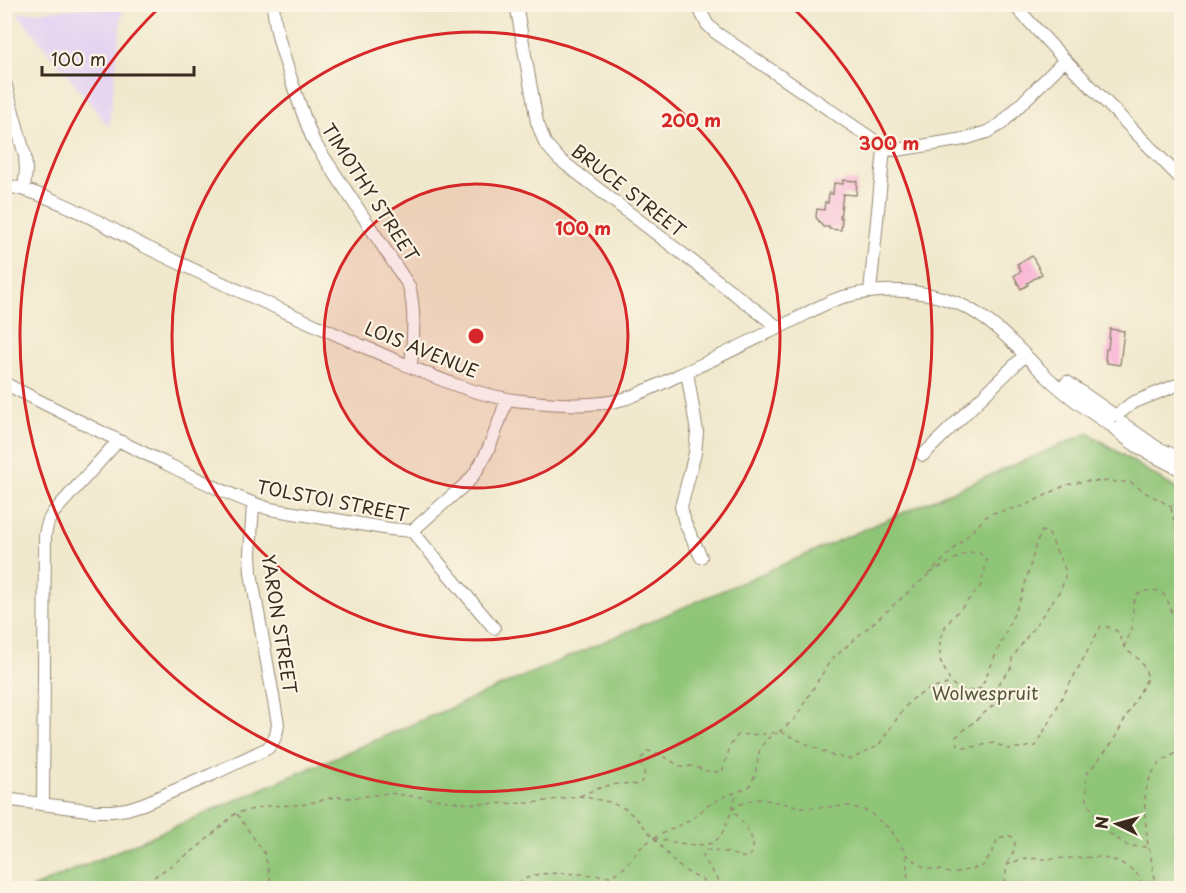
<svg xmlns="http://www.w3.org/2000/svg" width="1186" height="893" viewBox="0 0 1186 893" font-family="'Playpen Sans',sans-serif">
	<rect width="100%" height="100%" fill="#fcf5e5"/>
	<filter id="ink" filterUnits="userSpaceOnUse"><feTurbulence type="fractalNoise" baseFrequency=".0167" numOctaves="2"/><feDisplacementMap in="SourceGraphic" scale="12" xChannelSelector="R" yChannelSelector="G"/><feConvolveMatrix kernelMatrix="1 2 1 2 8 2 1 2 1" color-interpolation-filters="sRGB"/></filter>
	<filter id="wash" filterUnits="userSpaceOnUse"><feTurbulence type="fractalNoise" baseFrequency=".008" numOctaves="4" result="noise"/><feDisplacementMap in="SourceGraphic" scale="24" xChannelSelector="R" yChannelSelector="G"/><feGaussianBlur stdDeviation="1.35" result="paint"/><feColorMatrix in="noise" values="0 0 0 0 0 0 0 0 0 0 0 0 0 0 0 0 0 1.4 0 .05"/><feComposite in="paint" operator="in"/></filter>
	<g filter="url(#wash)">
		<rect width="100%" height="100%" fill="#f0e8cc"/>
		<!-- built -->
		<path fill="#e3d3f2" d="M 123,5 L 109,127 L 17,13 Z"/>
		<!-- green -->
		<path fill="#8fc577" stroke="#65784a" stroke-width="1.5" d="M 1088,433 L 1181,492 L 1181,888 L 32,888 Z"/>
		<g id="blocks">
			<!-- building -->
			<path fill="#f8a6d1" d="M 843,180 L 857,181 L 856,195 L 843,194 L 840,218 L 842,218 L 841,230 L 829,229 L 829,227 L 823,227 L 816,217 L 817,209 L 824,210 L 825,202 L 828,203 L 829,193 L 833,194 L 834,183 L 843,184 Z
				M 1032,256 L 1042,274 L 1027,283 L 1028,285 L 1021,289 L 1014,276 L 1021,271 L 1017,264 Z
				M 1110,329 L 1124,331 L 1120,365 L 1107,363 L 1107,361 L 1105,360 L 1106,349 L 1108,349 Z"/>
		</g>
	</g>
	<g filter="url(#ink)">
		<use href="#blocks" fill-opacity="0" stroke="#968975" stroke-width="1.5"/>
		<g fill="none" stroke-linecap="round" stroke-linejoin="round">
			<!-- minor casing -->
			<g stroke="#968975" stroke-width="14">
				<path id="minor" d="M 273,4 C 275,31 283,54 291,79 C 298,100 305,121 314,142 L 409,286 C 416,312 413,340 411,366
					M 516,4 L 537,122 L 545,143 L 559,159 L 779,328
					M 697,4 L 707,24 L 715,32 L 871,138 L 884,149 L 897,150 L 964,139 L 987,132 L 1001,124 L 1065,60
					M 1013,4 L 1065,60 L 1182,180
					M 4,79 L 25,156 L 26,170 L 24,189
					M 4,185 C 54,194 100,223 144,246 C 217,282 292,315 367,348 C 417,369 469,396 523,401 C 555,404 596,408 627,398 C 644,392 661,384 677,376 C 715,359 751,341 788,323 C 805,315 825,302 843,297 C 881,287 921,289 957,303 C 989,316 1015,345 1038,368 C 1057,388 1087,410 1110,425
					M 870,292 L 884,149
					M 687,372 L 697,432 L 695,453 L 681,507 L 685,523 L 701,557
					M 1067,382 L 1114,415
					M 4,383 C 59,411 114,439 169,465 C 202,481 235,498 270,509 L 390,529 L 412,531 L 494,628
					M 1117,415 L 1132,403 L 1182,383
					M 1122,423 L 1156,447 L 1182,459
					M 1114,428 C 1132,446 1159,459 1182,470
					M 923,455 L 1025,355
					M 412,531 L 469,481 C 488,458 497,427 507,399
					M 4,799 L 95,811 L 112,811 L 127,809 L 143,804 L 211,775 L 268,748 C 275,740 277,734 278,724 L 251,573 L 250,554 L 253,504
					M 43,804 L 45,536 C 46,527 48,520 53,513 L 118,441"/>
			</g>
			<!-- path -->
			<path stroke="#968975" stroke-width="1.5" stroke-dasharray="4.5 4.5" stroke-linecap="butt" d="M 1171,508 L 1177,532 L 1182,541
				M 934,569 L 986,517 L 993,513 L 1024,506 L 1066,485 L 1084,481 L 1130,482 L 1148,494 L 1171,506 L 1182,504
				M 930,573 L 968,552 L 980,553 L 987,561 L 980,587 L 946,625 L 940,639 L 940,660 L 951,683 L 959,689 L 971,691 L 981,688 L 1021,598 L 1037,541 L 1042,531 L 1049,534 L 1066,572 L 1064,582 L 1059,592 L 1012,658 L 1011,668 L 998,684 L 996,703 L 956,737 L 958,745 L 967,748 L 994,743 L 1009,749 L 1036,746 L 1101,626 L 1108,627 L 1117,631 L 1125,649 L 1141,661 L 1148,677 L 1112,743 L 1086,775 L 1087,802 L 1103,829 L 1128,846 L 1148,847 C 1146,819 1138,789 1158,765 C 1164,758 1175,755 1182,749
				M 1124,647 C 1127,640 1131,632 1132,624 C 1134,600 1130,588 1160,591 C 1164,594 1167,599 1169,604 C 1174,615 1167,616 1182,624
				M 1182,721 L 1180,724 L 1182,728
				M 781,732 L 833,756 L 851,759 L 878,746 L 905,707 L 915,697 L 930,689 L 951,683
				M 580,796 C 600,787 615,781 637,785 L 642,781 L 645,776 L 640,760 L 648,751 L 657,753 L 682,767 L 693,766 L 706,771 L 722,772 L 731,744 L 738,735 L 768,734 L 780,731 L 794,720 L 830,661 L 930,573
				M 237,814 L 265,854 L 272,888
				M 654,838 C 668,841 702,849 714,842 C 721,837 724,830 727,823 C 732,812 733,801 738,792
				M 1149,848 L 1157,888
				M 906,855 L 908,881 L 907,888
				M 140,888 L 151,879 L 197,848 L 236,813 L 268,806 L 301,805 L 331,798 L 341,797 L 352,798 L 389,793 L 471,804 L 531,803 L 580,796 L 609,802 L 626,809 L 641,823 L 676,864 L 690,874 L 701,879 L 716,888
				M 510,888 L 527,878 L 539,874 L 562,873 L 611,876 L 625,867 L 639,849 L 653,838 L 691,820 L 707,806 L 723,797 L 742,790 L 750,786 L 755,775 L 760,748 L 768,738 L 777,733
				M 597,888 L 610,876
				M 724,888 L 705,861 L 703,854 L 706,850 C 721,849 732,855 747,858 C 764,846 742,821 732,810 L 740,804 L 752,800 L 761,799 L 807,808 L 850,806 L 869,812 L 891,830 L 906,854 L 925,868 L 940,870 L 952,874 L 983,866 C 985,862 989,858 991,854 C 998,841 994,836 1011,836 L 1015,842 L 1014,850 L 1007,865
				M 1014,888 L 1005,881 L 1007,865 L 1024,858 L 1045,859 L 1098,857 L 1118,861 L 1131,869 L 1139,876 L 1141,888"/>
			<!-- minor -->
			<use href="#minor" stroke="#fff" stroke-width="12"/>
		</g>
	</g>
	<!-- distance rings -->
	<circle cx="476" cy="336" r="152" fill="#d62828" fill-opacity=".12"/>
	<g fill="none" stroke="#d62828" stroke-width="3">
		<circle cx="476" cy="336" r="152"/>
		<circle cx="476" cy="336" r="304"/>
		<path d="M790 5A456 456 0 1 1 162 5"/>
	</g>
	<g text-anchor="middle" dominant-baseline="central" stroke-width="4.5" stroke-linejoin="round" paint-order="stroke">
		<!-- street labels -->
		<g font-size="18" fill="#3b2a1e" stroke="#fcf5e5">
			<text transform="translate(629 190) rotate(38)">BRUCE STREET</text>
			<text transform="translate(371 192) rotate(57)">TIMOTHY STREET</text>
			<text transform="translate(422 349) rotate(22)">LOIS AVENUE</text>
			<text transform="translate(333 500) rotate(11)">TOLSTOI STREET</text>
			<text transform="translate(280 624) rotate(81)">YARON STREET</text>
		</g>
		<!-- park labels -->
		<g font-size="18" fill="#545839" stroke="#fcf5e5">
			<text x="985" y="692">Wolwespruit</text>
		</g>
	</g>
	<circle cx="476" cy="336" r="9" fill="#d62828" stroke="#fcf5e5" stroke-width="3"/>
	<g font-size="18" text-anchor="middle" font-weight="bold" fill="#d62828" stroke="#fcf5e5" stroke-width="4.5" stroke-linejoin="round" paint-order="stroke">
		<text x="691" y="127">200 m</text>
		<text x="889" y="150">300 m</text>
		<text x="583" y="235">100 m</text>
	</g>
	<!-- margin -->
	<rect width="1186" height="893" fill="none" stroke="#fcf5e5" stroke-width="24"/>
	<!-- north arrow -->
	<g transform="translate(1117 824) rotate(275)" stroke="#fcf5e5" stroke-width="4.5" paint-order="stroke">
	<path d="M0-4.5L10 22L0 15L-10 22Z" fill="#3b2a1e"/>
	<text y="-9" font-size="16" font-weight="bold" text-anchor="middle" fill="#3b2a1e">N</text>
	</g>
	<!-- scale -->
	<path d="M42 66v9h152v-9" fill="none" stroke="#3b2a1e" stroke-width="3"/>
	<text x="51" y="66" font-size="18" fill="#3b2a1e" stroke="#fcf5e5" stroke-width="4.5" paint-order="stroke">100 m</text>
</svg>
